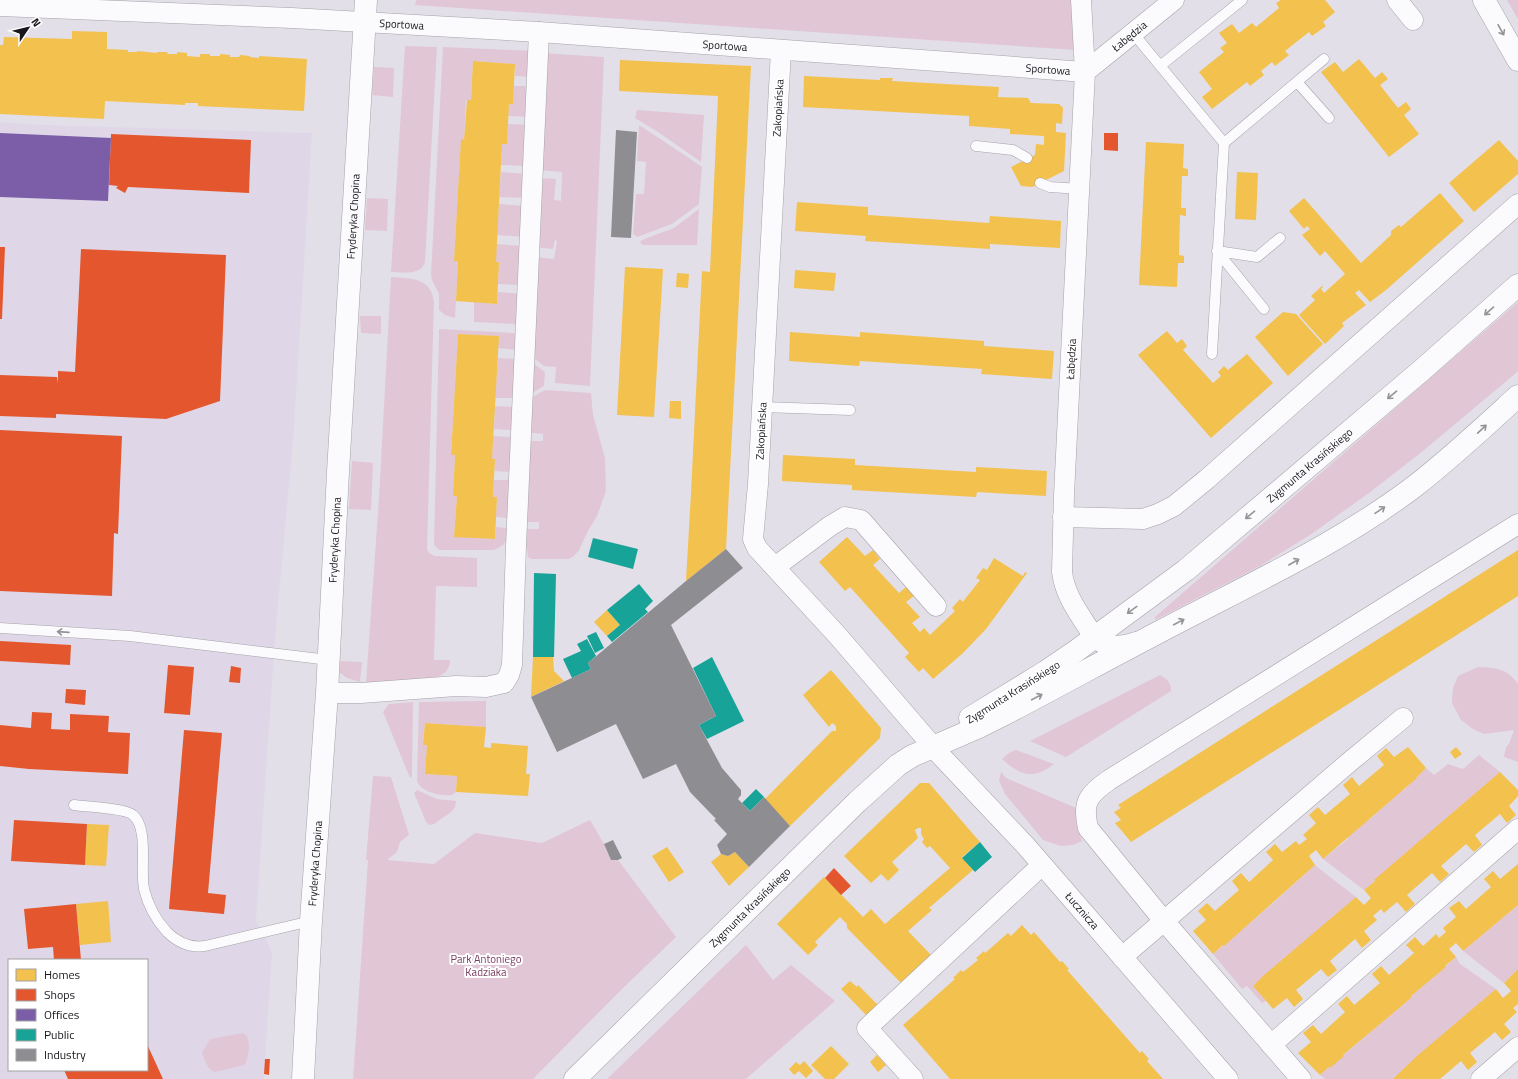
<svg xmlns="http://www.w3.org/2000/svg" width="1518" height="1079" viewBox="0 0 1518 1079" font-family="'Titillium Web',sans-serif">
	<rect width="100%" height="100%" fill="#e3dfe8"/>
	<!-- built -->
	<path fill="#dfd7e8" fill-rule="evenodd" d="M 0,122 L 44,125 L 312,133 L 294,429 L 275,639 L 256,921 L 272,952 L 264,1079 L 0,1079 ZM 9,960 L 147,960 L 147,1070 L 9,1070 Z"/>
	<!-- green -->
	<path fill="#e1c6d6" d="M 416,0 L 1073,0 L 1076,50 L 415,5 Z
		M 1507,0 L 1518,0 L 1518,19 Z
		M 405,46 L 437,47 L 425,262 C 421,276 402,272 391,272 Z
		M 443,47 L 534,51 L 532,77 L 515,76 L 515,64 L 473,61 L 471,100 L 466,100 L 464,140 L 461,140 L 454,261 L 458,261 L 455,318 L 445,315 L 439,310 L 439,294 L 432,280 L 431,275 Z
		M 541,53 L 604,57 L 590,386 L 555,383 L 556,367 L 544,366 L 530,355 L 535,257 L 554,259 L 557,241 L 555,240 L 553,249 L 534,247 L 539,178 L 556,179 L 554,200 L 561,201 L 562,172 L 539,170 Z
		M 374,67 L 394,68 L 393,97 L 372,95 Z
		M 514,86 L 531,86 L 529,117 L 508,116 L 509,104 L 513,104 Z
		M 637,110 L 704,115 L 701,162 L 658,132 L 635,118 Z
		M 508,124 L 530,125 L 527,166 L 501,165 L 502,144 L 507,144 Z
		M 639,125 L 689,158 L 702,167 L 699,204 L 672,224 L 637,237 L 633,234 L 636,194 L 644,194 L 646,162 L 637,161 Z
		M 501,172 L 527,174 L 525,198 L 499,197 Z
		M 367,198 L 388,199 L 387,231 L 365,230 Z
		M 499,204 L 526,206 L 523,237 L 497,235 Z
		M 699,209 L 697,245 L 643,245 L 640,242 L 642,240 L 674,228 Z
		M 496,244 L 523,246 L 520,285 L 498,284 L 499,262 L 496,262 Z
		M 391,277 C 410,279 430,276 434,301 L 427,549 L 429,553 L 435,556 L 477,558 L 477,587 L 436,586 L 434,660 L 450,660 C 450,669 445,674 437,677 L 366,683 L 379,498 Z
		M 498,292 L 521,294 L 518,324 L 474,322 L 474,302 L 497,304 Z
		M 1518,302 L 1518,371 L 1516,373 L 1423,451 L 1369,493 L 1310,535 L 1260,566 L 1155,620 L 1155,617 Z
		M 360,316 L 381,316 L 381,334 L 361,333 Z
		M 439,329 L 514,333 L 517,335 L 517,350 L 498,348 L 498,336 L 458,334 L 451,455 L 455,455 L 453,496 L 457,496 L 454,536 L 495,539 L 496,527 L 507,528 L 507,538 L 505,542 L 503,545 L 494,550 L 439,550 L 434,545 Z
		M 498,358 L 516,359 L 515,398 L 495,398 Z
		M 529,360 L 545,372 L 544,386 L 527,396 Z
		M 545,390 L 591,393 L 593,415 L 605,458 L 606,491 L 597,516 L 588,531 L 579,550 L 574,556 L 569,559 L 531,559 L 528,557 L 527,548 L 523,545 L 520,529 L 539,529 L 539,522 L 520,522 L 525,441 L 543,441 L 543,434 L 525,432 L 527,400 Z
		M 495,406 L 514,407 L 512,430 L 494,429 Z
		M 493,436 L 512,437 L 510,472 L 495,471 L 495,459 L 492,459 Z
		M 352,461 L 373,463 L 371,510 L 349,509 Z
		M 494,480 L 510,480 L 508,518 L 496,517 L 497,498 L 493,497 Z
		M 340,661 L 362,662 L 360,682 L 347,678 L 339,672 Z
		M 1478,667 C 1496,668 1507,668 1518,684 L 1518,762 L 1504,757 L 1506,747 L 1509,744 L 1514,730 L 1484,734 L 1473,729 L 1461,720 L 1452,703 L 1453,688 L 1458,676 Z
		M 1160,675 C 1167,679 1171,682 1171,691 L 1066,757 L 1030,741 Z
		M 486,701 L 486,727 L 425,723 L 423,744 L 427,745 L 425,774 L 457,776 L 456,792 L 452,795 C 441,796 422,793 417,781 L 419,702 Z
		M 413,702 L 412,776 L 410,778 L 383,712 L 389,704 Z
		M 1016,750 L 1054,764 C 1033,780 1021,776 1002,759 L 1009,753 Z
		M 1479,755 L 1500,772 L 1364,890 L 1323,859 L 1349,838 L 1348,837 L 1368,819 L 1369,820 L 1402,790 L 1403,791 L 1426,768 L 1434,775 L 1448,764 L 1463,769 Z
		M 1001,772 L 1006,778 L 1076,808 L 1077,827 L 1082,841 L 1073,845 L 1061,846 L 1043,840 L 1005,794 L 999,781 Z
		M 373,776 L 391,777 L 409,835 L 400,842 L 397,852 L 387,860 L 434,864 L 475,833 L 542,843 L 590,820 L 604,844 L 611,860 L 618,860 L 676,937 L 616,995 L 533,1079 L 353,1079 L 368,860 L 366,860 Z
		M 417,790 L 437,799 L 456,801 L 455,807 L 451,812 L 434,824 L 429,825 L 426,822 L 414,793 Z
		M 1315,865 L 1321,870 L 1356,897 L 1253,986 L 1266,1001 L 1262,1003 L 1247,986 L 1242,989 L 1213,954 L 1272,904 Z
		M 1518,905 L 1518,969 L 1504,983 L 1463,951 Z
		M 746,945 L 773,980 L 791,965 L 835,1001 L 746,1079 L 607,1079 Z
		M 1456,957 L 1460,964 L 1496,989 L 1393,1079 L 1325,1079 L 1320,1075 L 1412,997 L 1411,996 L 1431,978 L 1432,979 Z
		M 243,1033 C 252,1038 249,1053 246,1062 L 244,1065 L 215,1072 C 207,1070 205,1060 202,1053 L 210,1039 Z"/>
	<!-- homes -->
	<path fill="#f2c14e" d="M 1281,0 L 1325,0 L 1335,12 L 1323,22 L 1326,26 L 1312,36 L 1309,32 L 1285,51 L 1289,55 L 1275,66 L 1272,62 L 1261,71 L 1264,75 L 1250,86 L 1247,82 L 1212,109 L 1202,97 L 1212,89 L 1199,72 L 1224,52 L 1220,48 L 1227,43 L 1219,33 L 1232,24 L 1239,33 L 1252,23 L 1256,27 L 1279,8 L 1276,3 Z
		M 72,31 L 107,32 L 107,49 L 128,50 L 128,52 L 137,52 L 137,51 L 157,53 L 157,52 L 168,52 L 167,54 L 177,54 L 177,52 L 187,53 L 187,56 L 200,57 L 200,54 L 210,54 L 210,56 L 220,56 L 220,54 L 230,55 L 230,57 L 239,57 L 240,55 L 250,56 L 250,57 L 259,58 L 259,56 L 307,59 L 304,111 L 198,106 L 198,103 L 185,103 L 185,105 L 105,101 L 104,119 L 0,114 L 0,45 L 3,45 L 4,37 L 72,39 Z
		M 1359,59 L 1375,78 L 1382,72 L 1388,79 L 1380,85 L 1398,108 L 1406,102 L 1411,109 L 1404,115 L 1419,134 L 1389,157 L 1321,72 L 1335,62 L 1343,72 Z
		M 620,60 L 751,66 L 726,549 L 686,581 L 691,493 L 702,271 L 710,272 L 718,96 L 619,91 Z
		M 473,61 L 515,64 L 513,104 L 509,104 L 507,144 L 502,144 L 496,262 L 499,262 L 497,304 L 456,301 L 458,261 L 454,261 L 461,139 L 464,140 L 467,100 L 471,100 Z
		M 804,76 L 880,80 L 880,78 L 893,78 L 892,81 L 999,87 L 998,97 L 1028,98 L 1031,103 L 1059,104 L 1063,108 L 1062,124 L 1056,123 L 1056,132 L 1066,133 L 1064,171 L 1032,187 L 1021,186 L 1011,167 L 1035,155 L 1036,144 L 1044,145 L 1044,136 L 1010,134 L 1010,129 L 969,126 L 969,116 L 803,107 Z
		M 1499,140 L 1518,161 L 1518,174 L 1474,212 L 1449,183 Z
		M 1146,142 L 1184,144 L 1183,168 L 1188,169 L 1188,176 L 1182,176 L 1181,208 L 1186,208 L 1186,216 L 1180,215 L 1179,255 L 1184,256 L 1184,263 L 1178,263 L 1177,287 L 1139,285 Z
		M 1237,172 L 1258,173 L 1256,220 L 1235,219 Z
		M 1440,193 L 1464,221 L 1386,290 L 1372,274 L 1386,290 L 1370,302 L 1359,290 L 1355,293 L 1366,305 L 1342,323 L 1344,326 L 1325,344 L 1299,315 L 1315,300 L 1311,296 L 1322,286 L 1323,287 L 1321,289 L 1324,293 L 1345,274 L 1325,251 L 1320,256 L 1302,235 L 1310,229 L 1307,226 L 1304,229 L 1289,211 L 1304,198 L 1361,263 L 1391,235 L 1391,231 L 1399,225 L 1401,227 Z
		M 797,202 L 868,207 L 868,215 L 989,223 L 990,216 L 1061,221 L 1060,248 L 990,244 L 990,249 L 865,241 L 866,236 L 795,231 Z
		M 625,267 L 663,269 L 654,417 L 617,415 Z
		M 795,270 L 836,273 L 834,291 L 794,288 Z
		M 677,273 L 689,274 L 688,288 L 676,287 Z
		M 1283,312 L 1296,314 L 1323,344 L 1288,376 L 1255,337 Z
		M 1167,331 L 1177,343 L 1182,339 L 1187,346 L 1183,350 L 1213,383 L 1221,376 L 1218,372 L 1224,366 L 1228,370 L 1247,354 L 1273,383 L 1211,438 L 1138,355 Z
		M 790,332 L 860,337 L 860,332 L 984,341 L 984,346 L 1054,351 L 1052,379 L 981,374 L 982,369 L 860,361 L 859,366 L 789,361 Z
		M 458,334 L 499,336 L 492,459 L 495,459 L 493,497 L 497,497 L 495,539 L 454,537 L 457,496 L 453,496 L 455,455 L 451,455 Z
		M 670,401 L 681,401 L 681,419 L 669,418 Z
		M 783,455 L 855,459 L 855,465 L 976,472 L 976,467 L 1047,471 L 1046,496 L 977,492 L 976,497 L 852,490 L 852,485 L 782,481 Z
		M 847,537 L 865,556 L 873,550 L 880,559 L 873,565 L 899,593 L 906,587 L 914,596 L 906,602 L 920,617 L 912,623 L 920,632 L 924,628 L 930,635 L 955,611 L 952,608 L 960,599 L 963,602 L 965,599 L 980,580 L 976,578 L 983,568 L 987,570 L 994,558 L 1023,576 L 1025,572 L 1027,573 L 986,629 L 963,653 L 933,679 L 923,668 L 919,672 L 905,657 L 909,653 L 850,587 L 845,591 L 819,562 Z
		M 1518,550 L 1518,596 L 1131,842 L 1115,823 L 1121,820 L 1114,812 L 1121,808 L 1118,805 Z
		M 607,610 L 620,625 L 607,636 L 594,622 Z
		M 533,657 L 553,657 L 554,671 L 564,681 L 531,697 Z
		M 831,670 L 881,728 L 880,738 L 790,826 L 765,799 L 832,731 L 836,731 L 836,726 L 832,723 L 829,727 L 803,695 Z
		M 425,723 L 486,727 L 484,747 L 491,748 L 491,743 L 528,746 L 526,774 L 530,774 L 528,796 L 456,792 L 457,776 L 425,774 L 427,745 L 423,745 Z
		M 1408,747 L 1426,768 L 1416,778 L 1417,778 L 1323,859 L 1316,850 L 1309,856 L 1315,865 L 1224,946 L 1223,945 L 1213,954 L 1193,931 L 1206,920 L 1198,911 L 1207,903 L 1215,911 L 1239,890 L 1232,881 L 1241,873 L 1249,882 L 1273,860 L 1266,852 L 1275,844 L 1282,852 L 1296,841 L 1299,845 L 1307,839 L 1303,835 L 1316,823 L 1309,815 L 1318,807 L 1325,815 L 1350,794 L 1343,785 L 1352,777 L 1359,786 L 1384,765 L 1377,756 L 1386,748 L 1394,757 Z
		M 1456,747 L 1462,754 L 1455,759 L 1450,752 Z
		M 1500,772 L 1518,790 L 1518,796 L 1509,806 L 1516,815 L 1507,823 L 1500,814 L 1475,835 L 1482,845 L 1474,852 L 1466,844 L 1441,866 L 1449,874 L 1440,882 L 1432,873 L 1407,895 L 1415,904 L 1406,912 L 1397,902 L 1384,913 L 1381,909 L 1373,916 L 1377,920 L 1364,931 L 1371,940 L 1362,948 L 1355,939 L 1330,961 L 1337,970 L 1328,977 L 1321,969 L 1296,990 L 1303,999 L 1294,1007 L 1287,998 L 1273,1009 L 1253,986 L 1263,976 L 1356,897 L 1364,905 L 1371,898 L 1364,890 L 1375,881 L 1374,880 Z
		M 920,783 L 929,783 L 980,842 L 962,857 L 973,870 L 929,908 L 932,910 L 908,931 L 931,955 L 901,983 L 847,928 L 847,924 L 840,917 L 815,942 L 818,945 L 808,955 L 777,924 L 824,877 L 863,917 L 871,909 L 885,924 L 950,868 L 930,846 L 927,848 L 922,842 L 924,839 L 921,834 L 921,828 L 918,828 L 915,830 L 918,838 L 892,862 L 899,870 L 888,881 L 881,874 L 871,883 L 844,856 Z
		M 87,824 L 109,825 L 106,866 L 85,865 Z
		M 667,847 L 684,872 L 669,882 L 652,856 Z
		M 735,852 L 749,867 L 729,886 L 711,862 L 721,854 L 728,856 Z
		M 1518,864 L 1518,905 L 1463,951 L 1456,943 L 1449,949 L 1456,957 L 1445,966 L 1446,967 L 1411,996 L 1412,997 L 1398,1009 L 1343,1055 L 1344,1056 L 1330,1068 L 1329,1067 L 1320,1075 L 1298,1053 L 1311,1042 L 1303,1033 L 1313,1025 L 1321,1034 L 1345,1012 L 1338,1004 L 1347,996 L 1354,1005 L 1380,983 L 1372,974 L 1381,966 L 1389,975 L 1414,953 L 1406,945 L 1415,937 L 1423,946 L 1436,934 L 1439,938 L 1446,932 L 1443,928 L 1456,917 L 1449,908 L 1459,901 L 1466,909 L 1491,887 L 1484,879 L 1493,871 L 1500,879 Z
		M 108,901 L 111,942 L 80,945 L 76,904 Z
		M 1022,925 L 1031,935 L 1034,932 L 1060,962 L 1062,961 L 1069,969 L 1067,970 L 1140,1053 L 1142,1051 L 1149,1059 L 1147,1061 L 1163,1079 L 950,1079 L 903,1025 L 955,979 L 953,978 L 961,970 L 963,972 L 978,960 L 976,958 L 984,951 L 985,953 L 1008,933 L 1011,936 Z
		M 1518,969 L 1518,1004 L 1513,1008 L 1517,1012 L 1504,1024 L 1511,1032 L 1502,1040 L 1495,1032 L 1470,1053 L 1477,1062 L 1468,1070 L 1461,1061 L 1440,1079 L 1393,1079 L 1417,1056 L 1496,989 L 1503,998 L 1511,991 L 1504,983 Z
		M 850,981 L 857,987 L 858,985 L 878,1005 L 867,1016 L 841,989 Z
		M 831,1046 L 849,1064 L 834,1079 L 825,1079 L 811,1065 Z
		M 877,1055 L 886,1065 L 878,1072 L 870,1062 Z
		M 804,1061 L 813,1071 L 806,1078 L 799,1071 L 794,1075 L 789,1069 L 796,1062 L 800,1065 Z"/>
	<!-- shops -->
	<path fill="#e4572e" d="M 1104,133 L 1118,133 L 1118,151 L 1104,150 Z
		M 111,134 L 251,140 L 249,193 L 128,187 L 125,193 L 116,188 L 118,186 L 109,185 Z
		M 0,247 L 5,247 L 2,319 L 0,319 Z
		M 81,249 L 226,255 L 220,401 L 166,419 L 56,414 L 56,418 L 0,416 L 0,375 L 57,377 L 58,383 L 58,371 L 75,372 Z
		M 0,430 L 122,436 L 118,534 L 114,533 L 112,596 L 0,591 Z
		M 0,641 L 71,645 L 70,665 L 0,661 Z
		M 168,665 L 194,667 L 190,715 L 164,713 Z
		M 231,666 L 241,668 L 240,683 L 229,682 Z
		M 66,689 L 86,690 L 85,705 L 65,703 Z
		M 32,712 L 52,713 L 51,729 L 70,730 L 70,714 L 109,716 L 108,732 L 130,733 L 128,774 L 29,769 L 0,766 L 0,725 L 31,728 Z
		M 184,730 L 222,733 L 208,893 L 226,895 L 224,914 L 169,909 Z
		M 14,820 L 87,824 L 85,865 L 11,861 Z
		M 834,868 L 851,886 L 841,895 L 825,878 Z
		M 76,904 L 81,960 L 54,960 L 53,947 L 28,949 L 24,909 Z
		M 147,1044 L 163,1079 L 68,1079 L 64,1070 L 147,1070 Z
		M 265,1059 L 270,1059 L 269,1075 L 264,1074 Z"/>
	<!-- offices -->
	<path fill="#7b5ea7" d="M 0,133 L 111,138 L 108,201 L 0,197 Z"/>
	<!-- public -->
	<path fill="#17a398" d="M 593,538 L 638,549 L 633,569 L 588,557 Z
		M 534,573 L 556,574 L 554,657 L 533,657 Z
		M 639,584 L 653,601 L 645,609 L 648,612 L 612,642 L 607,636 L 620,625 L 607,610 Z
		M 596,632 L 604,648 L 595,653 L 587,636 Z
		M 587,639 L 596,656 L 588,663 L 591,669 L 572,678 L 563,659 L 581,651 L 577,644 Z
		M 712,657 L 744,721 L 707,739 L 699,725 L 716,716 L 693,668 Z
		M 756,789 L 764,797 L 750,811 L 742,803 Z
		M 980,842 L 992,857 L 975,872 L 962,858 Z"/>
	<!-- industry -->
	<path fill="#8d8d92" d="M 616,130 L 637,132 L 631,238 L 611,237 Z
		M 726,549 L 743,568 L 671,625 L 716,716 L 699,725 L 722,768 L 741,790 L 741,795 L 738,799 L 750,811 L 764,797 L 790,826 L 749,867 L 735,852 L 728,856 L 721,854 L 717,845 L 727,834 L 714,820 L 716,819 L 690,792 L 676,764 L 643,779 L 616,724 L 557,752 L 531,697 L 591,669 L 588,663 L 686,581 Z
		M 613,840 L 622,858 L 618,860 L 611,860 L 604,844 Z"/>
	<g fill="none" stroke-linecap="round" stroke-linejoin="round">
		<!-- service casing -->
		<g stroke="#a5a2a9" stroke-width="11">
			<path id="service" d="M 1133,33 L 1224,143 L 1212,354
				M 1160,66 L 1242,0
				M 1297,82 L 1329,118
				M 1224,143 L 1324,59
				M 976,146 L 1013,150 L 1027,158
				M 1040,183 L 1050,187 L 1080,189
				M 1217,251 L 1264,309
				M 1217,251 L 1257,257 L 1280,238
				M 762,407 L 850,410
				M 0,628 L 130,636 L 329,660
				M 74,805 C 86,807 125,808 133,815 C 149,828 140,870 144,889 C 148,905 156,920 167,932 C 178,943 190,948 205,946 L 311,921"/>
		</g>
		<!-- minor casing -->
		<g stroke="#a5a2a9" stroke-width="21">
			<g id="minor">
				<path d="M 1081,0 L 1085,72 L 1064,495 L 1062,572 C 1065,597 1081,616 1094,637 C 1106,649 1122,647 1136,642"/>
				<path d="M 1397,0 L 1413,20"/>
				<path id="s1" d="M 0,6 L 292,18 L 539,32 L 1085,72"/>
				<path id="s2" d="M 781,50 L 758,484 L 753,539 L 757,548 L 838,636 L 942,757 L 1026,846 L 1228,1079"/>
				<path id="s3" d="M 1085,72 L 1174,0"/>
				<path d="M 1063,517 L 1143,519 L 1158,514 L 1174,506 L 1207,479 L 1518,204"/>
				<path d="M 775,567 L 830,526 L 845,517 L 861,520 L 936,606"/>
				<path d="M 327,693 L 361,693 L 456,686 L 486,687 L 504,683 L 509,675 L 512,665 L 516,546 L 539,32"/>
				<path d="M 1122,957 L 1353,759 L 1403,718"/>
				<path d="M 1271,1045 L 1518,829"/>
				<path d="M 913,1079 L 867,1028 L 1042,865"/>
				<path d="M 1301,1079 L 1164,921 L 1088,828 C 1082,802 1088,795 1109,780 L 1518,524"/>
				<path d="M 1481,1079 L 1518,1047"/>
			</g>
		</g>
		<!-- tertiary casing -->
		<g stroke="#a5a2a9" stroke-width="23">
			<g id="tertiary">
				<path d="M 1484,0 L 1518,60"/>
				<path id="s4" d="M 970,718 L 1045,672 L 1076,651 L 1186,570 L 1422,370 L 1518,285"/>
				<path id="s5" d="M 303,1079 L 311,921 L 327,693 L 338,472 L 366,0"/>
				<path id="s6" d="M 575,1079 L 857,802 L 898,765 L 912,756 L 979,727 L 1003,715 C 1064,683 1124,650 1184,619 C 1263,578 1344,540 1415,486 C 1451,458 1484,427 1518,396"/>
			</g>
		</g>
		<!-- service -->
		<use href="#service" stroke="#fbfafc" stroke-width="10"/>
		<!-- minor -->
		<use href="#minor" stroke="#fbfafc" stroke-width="20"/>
		<!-- tertiary -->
		<use href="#tertiary" stroke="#fbfafc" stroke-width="22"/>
	</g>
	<!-- one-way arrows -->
	<defs><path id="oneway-shaft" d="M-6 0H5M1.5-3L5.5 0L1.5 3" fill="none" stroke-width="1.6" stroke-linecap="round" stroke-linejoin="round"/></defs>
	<g stroke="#959397">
		<use href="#oneway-shaft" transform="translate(1501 30) rotate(61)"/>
		<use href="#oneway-shaft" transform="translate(1489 311) rotate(139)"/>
		<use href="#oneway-shaft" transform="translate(1392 395) rotate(140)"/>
		<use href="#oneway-shaft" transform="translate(1482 429) rotate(-43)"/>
		<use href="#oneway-shaft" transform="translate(1380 510) rotate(-34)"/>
		<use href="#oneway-shaft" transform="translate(1250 515) rotate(140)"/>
		<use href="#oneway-shaft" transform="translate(1294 562) rotate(-30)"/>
		<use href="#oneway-shaft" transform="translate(1132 610) rotate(144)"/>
		<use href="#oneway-shaft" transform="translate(1179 622) rotate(-28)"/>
		<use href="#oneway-shaft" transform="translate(63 632) rotate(-176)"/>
		<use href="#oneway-shaft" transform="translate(1037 697) rotate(-28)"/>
	</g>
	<g text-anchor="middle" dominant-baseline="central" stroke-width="4" stroke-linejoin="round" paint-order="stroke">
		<!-- street labels -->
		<g font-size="11" fill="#19161c" stroke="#fff">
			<text stroke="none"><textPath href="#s1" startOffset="402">Sportowa</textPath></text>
			<text stroke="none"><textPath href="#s3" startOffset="57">Łabędzia</textPath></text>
			<text stroke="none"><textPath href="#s1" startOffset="726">Sportowa</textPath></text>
			<text stroke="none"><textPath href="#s1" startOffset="1050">Sportowa</textPath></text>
			<text transform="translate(778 108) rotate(-87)">Zakopiańska</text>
			<text stroke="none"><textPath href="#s5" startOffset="864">Fryderyka Chopina</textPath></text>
			<text transform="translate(1071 359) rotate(-87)">Łabędzia</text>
			<text transform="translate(761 431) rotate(-87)">Zakopiańska</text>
			<text stroke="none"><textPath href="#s4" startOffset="424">Zygmunta Krasińskiego</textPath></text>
			<text stroke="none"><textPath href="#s5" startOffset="540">Fryderyka Chopina</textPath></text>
			<text transform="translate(1013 692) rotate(-32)">Zygmunta Krasińskiego</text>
			<text stroke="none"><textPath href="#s5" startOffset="216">Fryderyka Chopina</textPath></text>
			<text stroke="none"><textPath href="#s6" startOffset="245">Zygmunta Krasińskiego</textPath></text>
			<text stroke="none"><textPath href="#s2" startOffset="987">Łucznicza</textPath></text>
		</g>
		<!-- park labels -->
		<g font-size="11" fill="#7a3c5f" stroke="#fff">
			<text x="486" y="959">Park Antoniego<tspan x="486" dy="13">Kadziaka</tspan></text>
		</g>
	</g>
	<!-- legend -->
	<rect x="8" y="959" width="140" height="112" fill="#ffffff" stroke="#a3a2a4"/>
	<rect x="16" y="969" width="20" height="12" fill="#f2c14e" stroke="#a3a2a4"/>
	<text x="44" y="979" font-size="12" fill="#19161c">Homes</text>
	<rect x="16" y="989" width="20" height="12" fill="#e4572e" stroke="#a3a2a4"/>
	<text x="44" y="999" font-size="12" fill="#19161c">Shops</text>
	<rect x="16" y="1009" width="20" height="12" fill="#7b5ea7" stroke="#a3a2a4"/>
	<text x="44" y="1019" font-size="12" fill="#19161c">Offices</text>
	<rect x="16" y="1029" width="20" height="12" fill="#17a398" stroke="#a3a2a4"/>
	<text x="44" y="1039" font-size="12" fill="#19161c">Public</text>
	<rect x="16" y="1049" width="20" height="12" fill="#8d8d92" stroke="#a3a2a4"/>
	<text x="44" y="1059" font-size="12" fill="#19161c">Industry</text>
	<!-- north arrow -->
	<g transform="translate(28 28) rotate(55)" stroke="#ffffff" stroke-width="3" paint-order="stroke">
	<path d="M0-3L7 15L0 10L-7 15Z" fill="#19161c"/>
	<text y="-6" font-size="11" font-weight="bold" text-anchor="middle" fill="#19161c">N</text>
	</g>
</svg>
